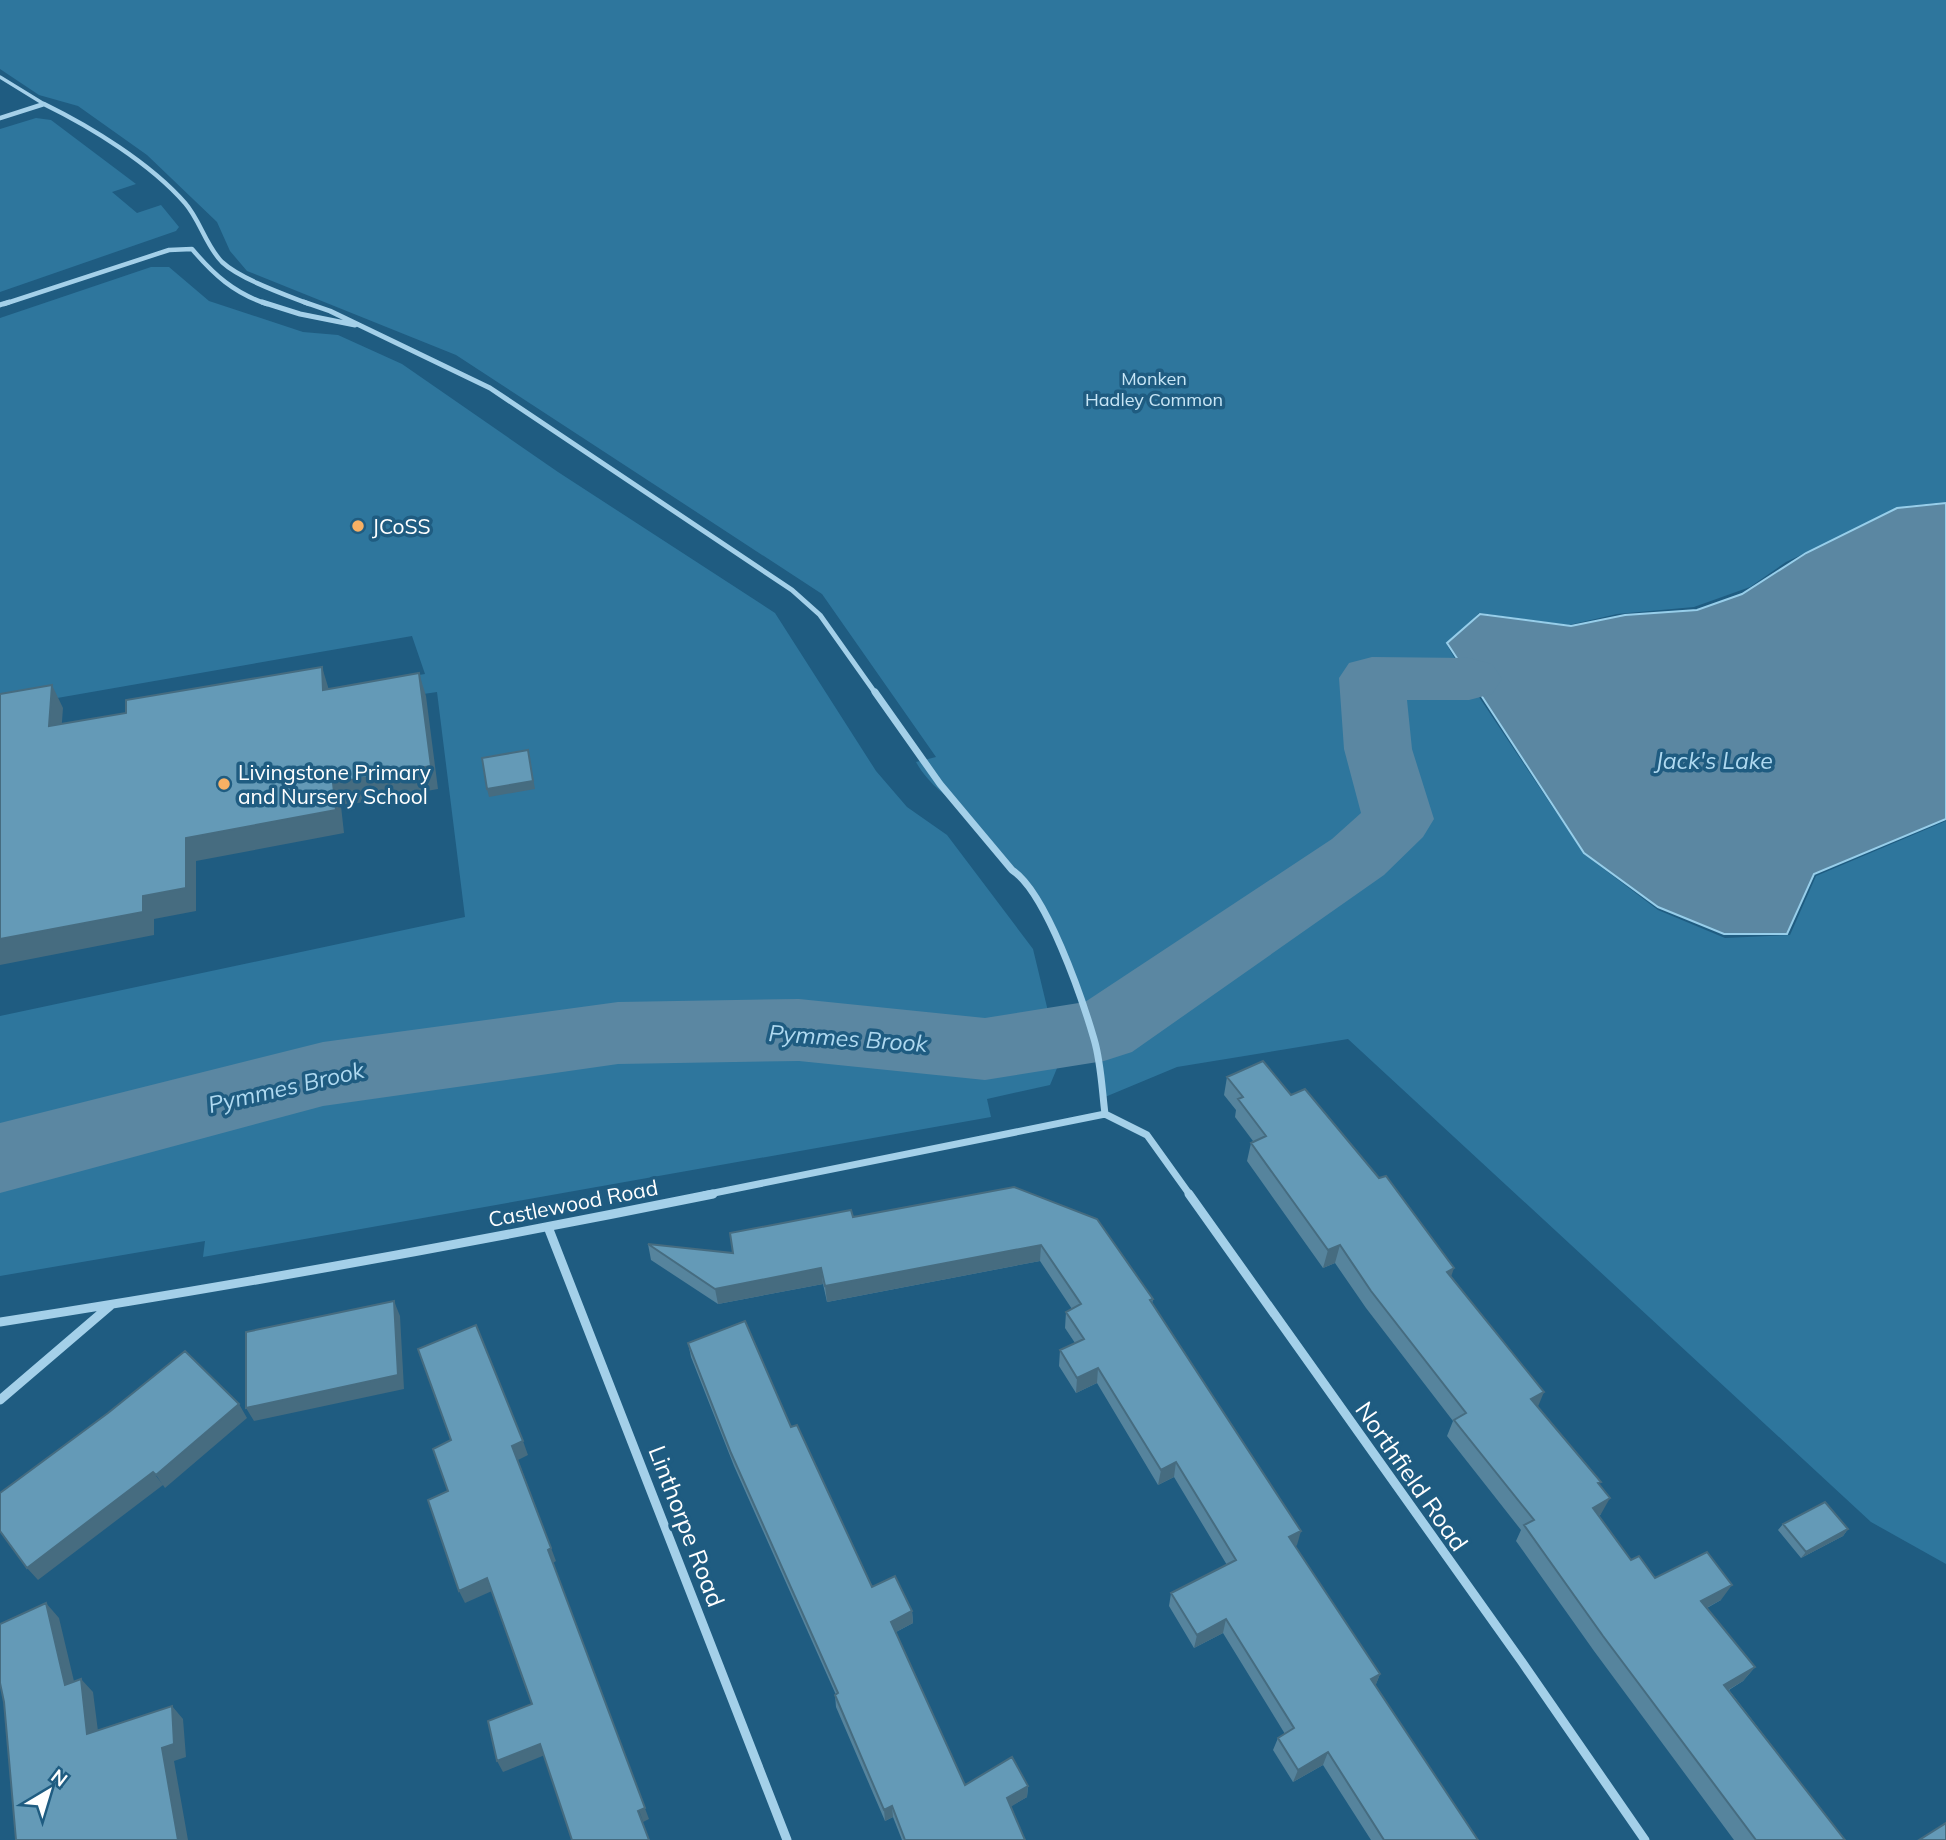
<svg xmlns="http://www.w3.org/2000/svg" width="1946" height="1840" viewBox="0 0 1946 1840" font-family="Mulish,sans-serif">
	<rect width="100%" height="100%" fill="#1f5c81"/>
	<!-- green -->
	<path fill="#2e769d" d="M 0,0 L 1946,0 L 1946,502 L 1906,506 L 1786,562 L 1750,587 L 1694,607 L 1617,614 L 1569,625 L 1479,613 L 1447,645 L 1465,676 L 1584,854 L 1658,910 L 1725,938 L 1790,935 L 1816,876 L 1946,821 L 1946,1564 L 1871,1522 L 1348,1039 L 1177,1067 L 1105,1097 C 1089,1009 1062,922 1002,855 C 991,841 980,827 967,815 C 947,794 931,788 916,762 L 936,757 L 822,594 L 456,355 L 247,271 L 230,251 L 217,222 L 147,155 L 78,106 L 39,95 L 0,69 Z
		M 36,118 L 51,120 L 136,184 L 112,192 L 137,213 L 161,205 L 179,227 L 176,231 L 0,292 L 0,129 Z
		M 151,267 L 169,267 L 209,301 L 303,332 L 338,335 L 402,364 L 558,472 L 775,613 L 876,771 L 907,807 L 947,835 L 1033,949 L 1060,1061 L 1050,1085 L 987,1099 L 991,1117 L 203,1257 L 205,1241 L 0,1276 L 0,1016 L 465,917 L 437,692 L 349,705 L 346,687 L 425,674 L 412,636 L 0,708 L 0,318 Z"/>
	<!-- water -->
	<path fill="#5b87a2" stroke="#97ceea" stroke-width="2" d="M 1946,503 L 1946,819 L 1814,874 L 1787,934 L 1724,934 L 1658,907 L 1584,853 L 1447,643 L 1480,614 L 1571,626 L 1625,615 L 1697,610 L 1742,594 L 1806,553 L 1897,508 Z"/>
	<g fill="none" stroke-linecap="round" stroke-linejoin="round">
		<!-- river -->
		<path fill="#5b87a2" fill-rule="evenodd" d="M 1372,657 L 1469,658 L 1492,664 L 1502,679 L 1492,694 L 1469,700 L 1407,700 L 1412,749 L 1434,819 L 1423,837 L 1384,875 L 1132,1052 L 1104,1061 L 985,1080 L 799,1061 L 618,1064 L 323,1106 L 0,1193 L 0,1123 L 323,1042 L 618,1002 L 799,999 L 985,1018 L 1085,1002 L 1332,839 L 1361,813 L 1344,749 L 1339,678 L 1349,663 Z"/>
		<!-- lane -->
		<path stroke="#a4d0e9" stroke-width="3.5" d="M 0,77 L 44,104"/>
		<!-- street-far3 -->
		<path stroke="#a4d0e9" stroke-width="4.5" d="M 0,118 L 44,104 C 91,127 150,163 185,203 C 200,220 206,246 222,262 C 240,279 286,295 309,304
			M 4,304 L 169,250 L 192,249 C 214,275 234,293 267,304"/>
		<!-- street-far2 -->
		<path stroke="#a4d0e9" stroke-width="5" d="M 262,302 L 300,314 L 355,325
			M 304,302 L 330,311 L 490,388 L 792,590 L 820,615 L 876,694
			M 0,305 L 9,302"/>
		<!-- street-far1 -->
		<path stroke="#a4d0e9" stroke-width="7" d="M 875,692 L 940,784 L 1012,870 C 1046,892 1082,998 1094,1039 C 1101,1062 1102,1090 1105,1114
			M 704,1195 L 1105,1114 L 1147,1135 L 1190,1195"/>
		<!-- street -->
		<path stroke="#a4d0e9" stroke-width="9" d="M 1189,1194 L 1522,1662 L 1645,1840
			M 548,1227 L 787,1840
			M 0,1322 C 239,1285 476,1242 713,1194
			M 0,1400 L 111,1305"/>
	</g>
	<!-- wall -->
	<path fill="#56849d" d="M 1227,1077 L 1291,1095 L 1451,1277 L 1537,1407 L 1599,1485 L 1601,1514 L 1599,1516 L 1631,1560 L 1655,1578 L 1721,1600 L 1707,1608 L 1755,1667 L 1743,1681 L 1729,1690 L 1845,1840 L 1734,1840 L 1594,1651 L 1516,1541 L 1521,1530 L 1447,1436 L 1453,1421 L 1366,1308 L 1335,1263 L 1323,1268 L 1247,1161 L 1251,1143 L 1253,1141 L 1235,1117 L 1236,1110 L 1224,1095 Z
		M 1014,1187 L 1153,1299 L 1152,1304 L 1297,1545 L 1295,1546 L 1380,1674 L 1375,1686 L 1478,1840 L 1371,1840 L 1323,1765 L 1293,1782 L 1273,1750 L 1278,1738 L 1285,1734 L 1223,1633 L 1194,1648 L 1169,1606 L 1171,1593 L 1227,1565 L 1174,1477 L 1158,1485 L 1097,1383 L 1076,1393 L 1059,1366 L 1060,1350 L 1075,1343 L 1065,1328 L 1066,1312 L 1072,1309 L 1040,1261 L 827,1302 L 823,1284 L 718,1304 L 651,1260 L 648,1244 L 733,1253 L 853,1217 Z
		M 688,1343 L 791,1427 L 872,1587 L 912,1611 L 913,1623 L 896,1632 L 965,1785 L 1028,1786 L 1027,1797 L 1011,1806 L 1025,1840 L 902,1840 L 893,1817 L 885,1821 L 836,1707 L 835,1695 L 836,1695 L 734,1466 L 691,1357 Z
		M 1783,1524 L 1848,1529 L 1843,1536 L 1801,1558 L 1778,1530 Z"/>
	<!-- shaded-wall -->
	<path fill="#466c80" d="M 322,667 L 329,690 L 323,690 Z
		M 419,673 L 426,696 L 438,789 L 341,806 L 344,833 L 196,861 L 196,911 L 154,919 L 154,935 L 0,965 L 0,939 L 143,896 L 186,838 L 333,783 Z
		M 52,685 L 63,708 L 60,749 L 49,726 Z
		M 528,750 L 535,789 L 489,797 L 487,789 Z
		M 1041,1245 L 1040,1261 L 827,1302 L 825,1286 Z
		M 1340,1245 L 1335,1263 L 1323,1268 L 1328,1250 Z
		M 821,1268 L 823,1284 L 718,1304 L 715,1289 Z
		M 1454,1268 L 1448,1286 L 1447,1272 Z
		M 394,1301 L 400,1316 L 404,1389 L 254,1421 L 246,1408 Z
		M 1098,1368 L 1097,1383 L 1076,1393 L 1077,1378 Z
		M 1544,1392 L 1537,1409 L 1531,1399 Z
		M 239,1404 L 247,1418 L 165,1488 L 156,1475 Z
		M 523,1441 L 528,1455 L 518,1460 L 556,1561 L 553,1563 L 649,1819 L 643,1822 L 512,1446 Z
		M 1176,1462 L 1174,1477 L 1158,1485 L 1161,1470 Z
		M 153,1472 L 163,1485 L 38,1580 L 27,1568 Z
		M 1610,1498 L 1601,1514 L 1584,1524 L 1593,1508 Z
		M 1848,1529 L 1843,1536 L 1801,1558 L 1806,1552 Z
		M 1301,1531 L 1297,1545 L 1285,1551 L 1289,1537 Z
		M 487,1578 L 492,1591 L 465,1603 L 459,1591 Z
		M 1732,1585 L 1721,1600 L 1691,1616 L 1701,1601 Z
		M 46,1603 L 59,1618 L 78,1698 L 65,1685 Z
		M 912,1611 L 913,1623 L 892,1634 L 891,1622 Z
		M 1226,1619 L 1223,1633 L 1194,1648 L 1197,1635 Z
		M 1755,1667 L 1743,1681 L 1713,1699 L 1724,1685 Z
		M 1380,1674 L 1375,1687 L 1371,1679 Z
		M 81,1679 L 93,1692 L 100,1747 L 87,1734 Z
		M 172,1706 L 183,1719 L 186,1757 L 174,1761 L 188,1840 L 178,1840 L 162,1748 Z
		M 540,1744 L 545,1755 L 503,1772 L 497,1761 Z
		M 1328,1752 L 1323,1765 L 1293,1782 L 1298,1770 Z
		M 1028,1786 L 1027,1797 L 1007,1809 L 1007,1798 Z
		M 892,1806 L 893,1817 L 885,1821 L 884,1810 Z"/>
	<!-- building -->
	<path fill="#649ab7" stroke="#466c80" stroke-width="2" d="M 322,667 L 323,690 L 419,673 L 431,766 L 333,783 L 336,810 L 186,838 L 186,888 L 143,896 L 143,912 L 0,939 L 0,694 L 52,685 L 49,726 L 126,713 L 126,700 Z
		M 528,750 L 533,781 L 487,789 L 482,758 Z
		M 1263,1061 L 1291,1095 L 1305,1089 L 1379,1178 L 1386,1176 L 1454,1268 L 1447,1272 L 1544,1392 L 1531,1399 L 1601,1482 L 1598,1483 L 1610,1498 L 1593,1508 L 1631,1560 L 1639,1556 L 1655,1578 L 1707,1552 L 1732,1585 L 1701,1601 L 1755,1667 L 1724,1685 L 1845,1840 L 1756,1840 L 1603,1636 L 1524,1525 L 1534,1520 L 1454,1420 L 1466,1413 L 1371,1291 L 1340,1245 L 1328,1250 L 1251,1143 L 1266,1136 L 1238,1099 L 1243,1097 L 1227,1077 Z
		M 1014,1187 L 1097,1219 L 1153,1299 L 1150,1300 L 1301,1531 L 1289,1537 L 1380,1674 L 1371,1679 L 1478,1840 L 1384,1840 L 1328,1752 L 1298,1770 L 1278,1738 L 1294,1728 L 1226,1619 L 1197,1635 L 1171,1593 L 1236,1560 L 1176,1462 L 1161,1470 L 1098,1368 L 1077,1378 L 1060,1350 L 1084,1339 L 1066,1312 L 1081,1304 L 1041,1245 L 825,1286 L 821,1268 L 715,1289 L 648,1244 L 733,1253 L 730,1233 L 851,1210 L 853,1217 Z
		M 394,1301 L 398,1375 L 246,1408 L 246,1332 Z
		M 745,1321 L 791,1427 L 797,1425 L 872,1587 L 895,1576 L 912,1611 L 891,1622 L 965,1785 L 1012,1757 L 1028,1786 L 1007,1798 L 1025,1840 L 905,1840 L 892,1806 L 884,1810 L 835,1695 L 838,1693 L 731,1453 L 688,1343 Z
		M 476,1325 L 523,1441 L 512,1446 L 551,1548 L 548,1550 L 645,1808 L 638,1811 L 649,1840 L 572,1840 L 540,1744 L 497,1761 L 488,1721 L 532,1704 L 487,1578 L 459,1591 L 428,1500 L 448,1491 L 433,1449 L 451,1440 L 418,1349 Z
		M 185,1351 L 239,1404 L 156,1475 L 153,1472 L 27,1568 L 0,1531 L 0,1493 L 108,1413 Z
		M 1825,1502 L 1848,1529 L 1806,1552 L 1783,1524 Z
		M 46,1603 L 65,1685 L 81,1679 L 87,1734 L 172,1706 L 174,1744 L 162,1748 L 178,1840 L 16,1840 L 4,1702 L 0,1683 L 0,1624 Z
		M 1946,1823 L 1946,1840 L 1919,1840 Z"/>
	<!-- markers -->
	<g fill="#f7b064" stroke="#1f5c81" stroke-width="2.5">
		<circle cx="358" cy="526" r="7"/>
		<circle cx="224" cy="784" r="7"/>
	</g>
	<g text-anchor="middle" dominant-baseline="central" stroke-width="7" stroke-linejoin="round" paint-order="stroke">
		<!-- far-park labels -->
		<g font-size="18" fill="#c8e6f6" stroke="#1f5c81">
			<text x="1154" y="378">Monken<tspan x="1154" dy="21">Hadley Common</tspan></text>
		</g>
		<!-- poi labels -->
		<g font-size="21" fill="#fff" stroke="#1f5c81" text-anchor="start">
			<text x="372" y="526">JCoSS</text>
			<text x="238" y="772">Livingstone Primary<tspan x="238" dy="24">and Nursery School</tspan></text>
		</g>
		<!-- street labels -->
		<g font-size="21" fill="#fff" stroke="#1f5c81">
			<text transform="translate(573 1203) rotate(-11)">Castlewood Road</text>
		</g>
		<!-- water labels -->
		<g font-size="23" font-style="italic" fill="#afd9f0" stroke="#1f5c81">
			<text x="1714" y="760">Jack's Lake</text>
			<text transform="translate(848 1038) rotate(4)">Pymmes Brook</text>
			<text transform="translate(286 1087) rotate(-13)">Pymmes Brook</text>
		</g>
		<!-- near-street labels -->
		<g font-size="24" fill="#fff" stroke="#1f5c81">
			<text transform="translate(1412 1476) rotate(55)">Northfield Road</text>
			<text transform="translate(687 1526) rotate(69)">Linthorpe Road</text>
		</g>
	</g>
	<!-- north arrow -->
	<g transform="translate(49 1791) rotate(38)" stroke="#1f5c81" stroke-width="5" paint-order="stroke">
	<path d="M0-5L12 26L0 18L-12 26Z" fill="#ffffff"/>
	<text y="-10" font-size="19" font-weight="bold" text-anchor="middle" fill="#ffffff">N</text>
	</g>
</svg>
